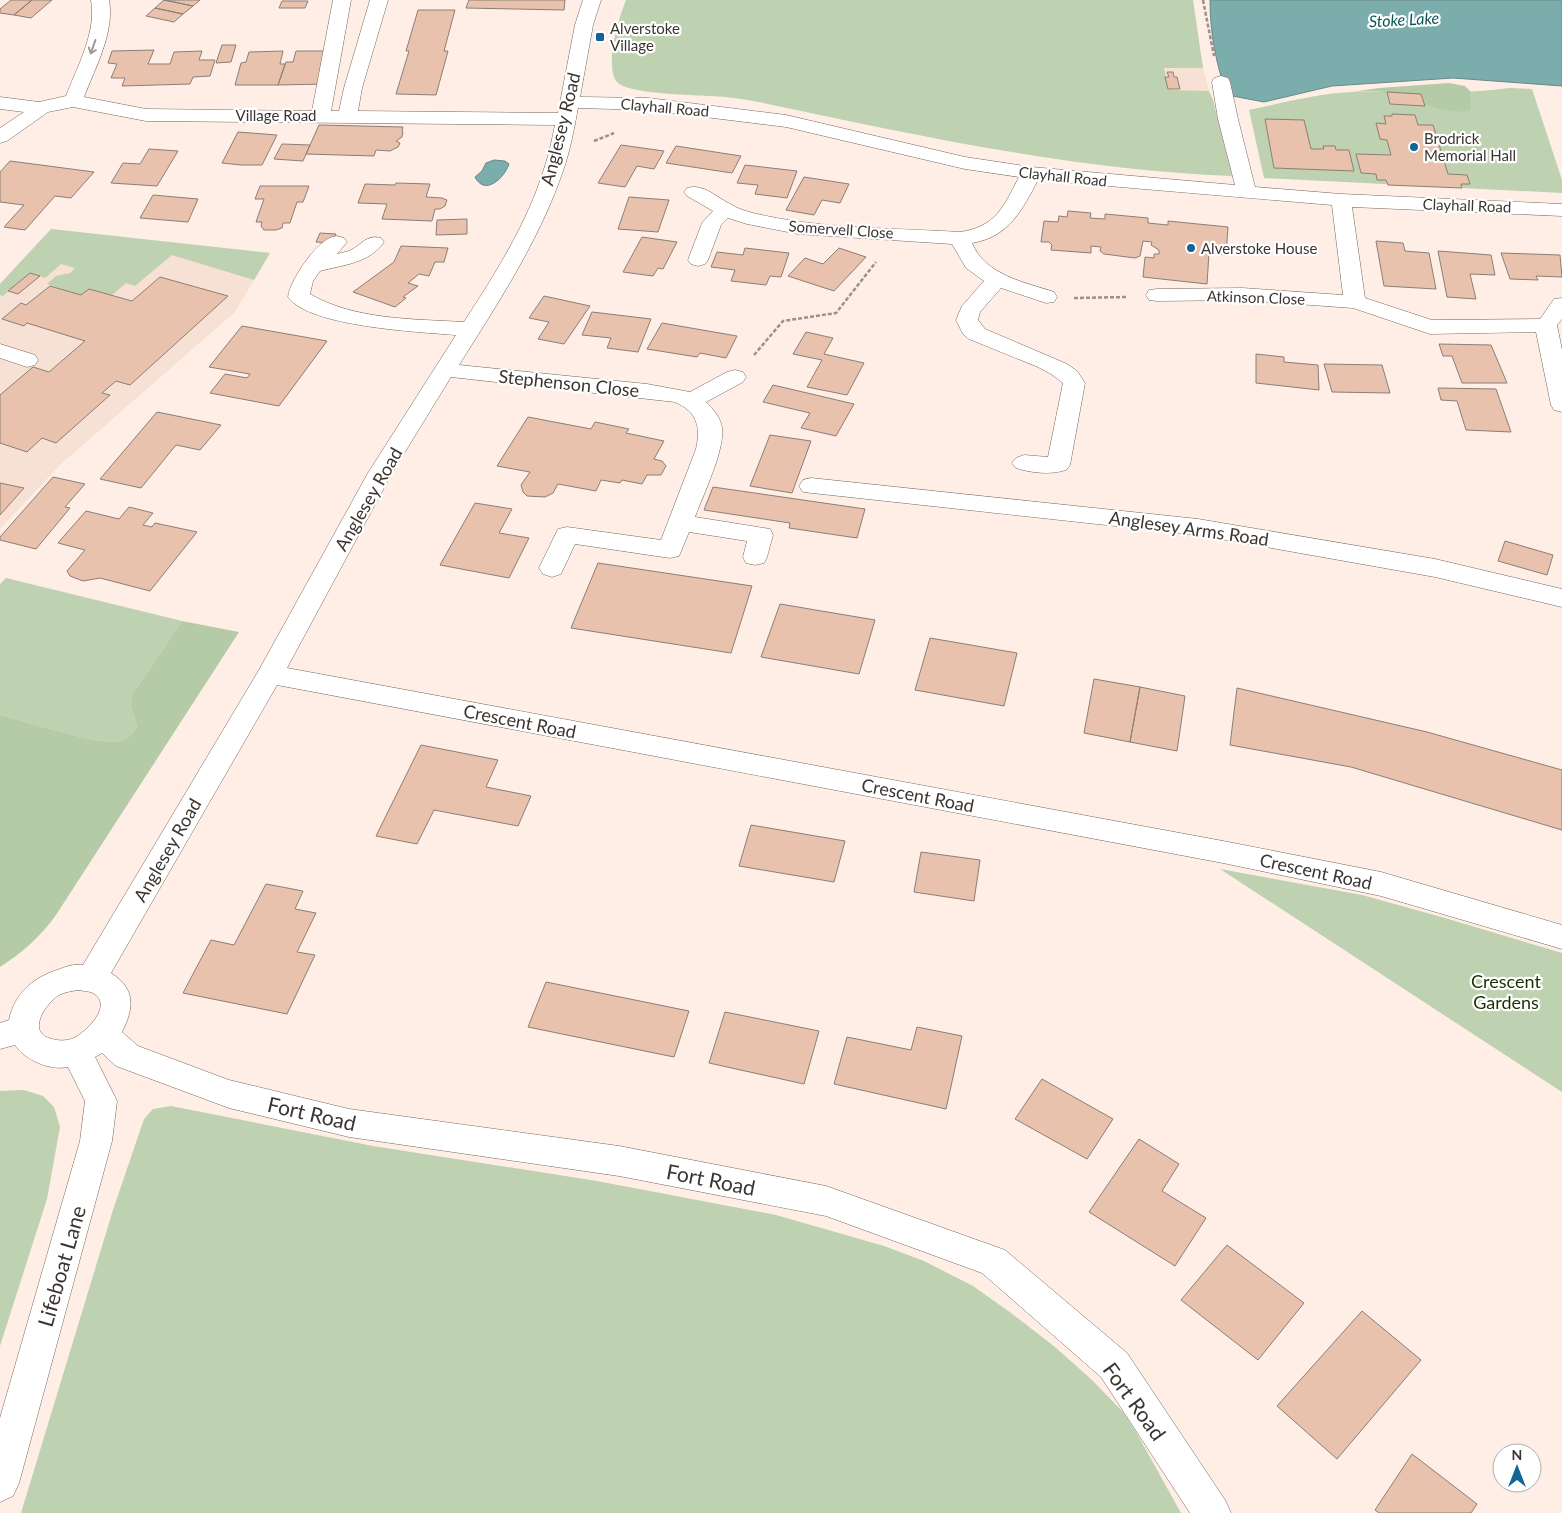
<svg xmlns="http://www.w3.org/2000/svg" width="1562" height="1513" viewBox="0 0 1562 1513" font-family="Lato,sans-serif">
	<rect width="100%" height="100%" fill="#feeee5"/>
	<!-- built -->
	<path fill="#f7e0d4" d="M 1164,68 L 1203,68 L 1209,91 L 1169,90 Z
		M 51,229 L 270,253 L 235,312 L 61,464 L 0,529 L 0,284 Z"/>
	<!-- green -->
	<path fill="#bed1b0" d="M 626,0 L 1193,0 L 1203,68 L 1164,68 L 1169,90 L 1209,91 L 1213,100 L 1232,176 C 1072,170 916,135 759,102 C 748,100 737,98 725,97 C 705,95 627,95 617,82 C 604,66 619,17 626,0 Z
		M 1510,88 L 1532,89 L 1562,180 L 1562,193 L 1264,178 L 1249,110 C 1283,103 1318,93 1354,92 C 1405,90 1458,95 1510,88 Z
		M 51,229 L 270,253 L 254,280 L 172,255 L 135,286 L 126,283 L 112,295 L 89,289 L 81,295 L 47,284 L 56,276 L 70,273 L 75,268 L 61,264 L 45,278 L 30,273 L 3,296 L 0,295 L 0,284 Z
		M 6,578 L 182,621 L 133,693 C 126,710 135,711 137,727 C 132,734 128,739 120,741 C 99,746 25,721 0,715 L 0,584 Z
		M 1220,869 L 1362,895 L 1445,918 L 1562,953 L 1562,1092 Z
		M 24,1090 L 43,1096 L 54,1107 L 60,1127 L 47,1199 L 0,1346 L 0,1091 Z
		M 171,1106 L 373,1146 L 597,1181 L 776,1215 L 884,1246 L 924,1261 L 973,1286 L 1011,1313 L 1055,1347 L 1092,1380 L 1123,1412 L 1136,1432 L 1181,1513 L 21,1513 L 113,1210 L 144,1119 L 153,1109 Z"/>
	<!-- forest -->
	<path fill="#b5caa7" d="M 1449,83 L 1465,86 L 1470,91 L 1471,108 L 1469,111 C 1439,115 1416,98 1388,93 C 1377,90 1363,92 1352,92 L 1379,88 Z
		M 182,621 L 239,632 L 56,915 C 41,936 22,953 0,967 L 0,715 C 25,721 99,746 120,741 C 128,739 132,734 137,727 C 135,711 126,710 133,693 Z"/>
	<!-- water -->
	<path fill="#7cadad" stroke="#688988" d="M 1210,0 L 1562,0 L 1562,86 L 1453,78 L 1332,86 L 1264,102 L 1227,95 C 1216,64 1210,33 1210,0 Z
		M 494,160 L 505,161 L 509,164 C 505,177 485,197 475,177 L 482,171 L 486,163 Z"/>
	<!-- building -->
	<path fill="#e8c2ad" stroke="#8c7e76" d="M 11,0 L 32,0 L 14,15 L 0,13 L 0,9 Z
		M 32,0 L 52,0 L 31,18 L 14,15 Z
		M 164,0 L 200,0 L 193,6 Z
		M 164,0 L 193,6 L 183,14 L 155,8 Z
		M 469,0 L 565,0 L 564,10 L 466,8 Z
		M 282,1 L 308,1 L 305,8 L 279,8 Z
		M 155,8 L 183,14 L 174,22 L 146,16 Z
		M 418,10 L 455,10 L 444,51 L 448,51 L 436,95 L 396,94 L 409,51 L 406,51 Z
		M 222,45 L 236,45 L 231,62 L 216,63 Z
		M 154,50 L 148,64 L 170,64 L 174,52 L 202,51 L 199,60 L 215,60 L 210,76 L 193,77 L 190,84 L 122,86 L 125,78 L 111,78 L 117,64 L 108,63 L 112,51 Z
		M 283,51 L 280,64 L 285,64 L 278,85 L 235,85 L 241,63 L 246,62 L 249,52 Z
		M 296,51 L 331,51 L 325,84 L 278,85 L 286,62 L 293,62 Z
		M 1167,72 L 1173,72 L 1174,77 L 1177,77 L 1180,89 L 1168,89 L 1165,77 L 1169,77 Z
		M 1387,92 L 1421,94 L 1425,106 L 1390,104 Z
		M 1392,114 L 1415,115 L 1418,125 L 1433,125 L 1448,174 L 1467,175 L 1470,184 L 1461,184 L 1462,188 L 1388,185 L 1386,180 L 1377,180 L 1376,174 L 1361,173 L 1356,154 L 1391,155 L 1387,140 L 1380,139 L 1376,123 L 1386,124 L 1384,116 L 1392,116 Z
		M 1265,119 L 1304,120 L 1311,149 L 1324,149 L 1323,146 L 1335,146 L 1336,150 L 1349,150 L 1354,171 L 1274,168 Z
		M 319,125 L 403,127 L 402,131 L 403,132 L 402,137 L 396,141 L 400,143 L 398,147 L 390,151 L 376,150 L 374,156 L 306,154 Z
		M 238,132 L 277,135 L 262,165 L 241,165 L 222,163 Z
		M 282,144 L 310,145 L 303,161 L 274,159 Z
		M 621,145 L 664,151 L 654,169 L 637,166 L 625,187 L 598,183 Z
		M 676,146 L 741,156 L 732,173 L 666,163 Z
		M 149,149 L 178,151 L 157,186 L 111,183 L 123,163 L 140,164 Z
		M 10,161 L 94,172 L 71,198 L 55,196 L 25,230 L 4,227 L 24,205 L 0,202 L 0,172 Z
		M 745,165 L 797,171 L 787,198 L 755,194 L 758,185 L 737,183 Z
		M 804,177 L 849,184 L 840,203 L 822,200 L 814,215 L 786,210 Z
		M 396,183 L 430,184 L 426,197 L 442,198 L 447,200 L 445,206 L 440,209 L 435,209 L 432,221 L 382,219 L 387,204 L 358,203 L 365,184 L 395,185 Z
		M 260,186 L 309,186 L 303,202 L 297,202 L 290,223 L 283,223 L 282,228 L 276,230 L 264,230 L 261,226 L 262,222 L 256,222 L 264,199 L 255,199 Z
		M 153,195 L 198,199 L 188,222 L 140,218 Z
		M 629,197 L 669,200 L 658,232 L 618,229 Z
		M 1068,211 L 1091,213 L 1090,218 L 1105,219 L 1105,214 L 1148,218 L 1148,223 L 1168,225 L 1168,221 L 1228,227 L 1226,255 L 1209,253 L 1207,284 L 1143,277 L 1145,257 L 1154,258 L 1154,254 L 1159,254 L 1159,250 L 1151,245 L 1152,242 L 1143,241 L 1140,256 L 1135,258 L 1104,254 L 1100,251 L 1101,247 L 1091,246 L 1091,253 L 1051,250 L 1052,245 L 1049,242 L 1041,242 L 1044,221 L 1058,222 L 1059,216 L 1067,217 Z
		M 467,219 L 467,234 L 436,235 L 437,220 Z
		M 320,233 L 336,234 L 332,243 L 316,242 Z
		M 642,237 L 677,242 L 663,269 L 658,268 L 653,276 L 623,272 Z
		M 1376,241 L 1403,243 L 1405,251 L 1429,253 L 1436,289 L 1384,286 Z
		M 401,246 L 448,248 L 444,262 L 435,262 L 429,276 L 419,274 L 408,283 L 418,286 L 403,297 L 406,298 L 395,307 L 353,292 L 394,262 Z
		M 745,248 L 789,253 L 781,277 L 770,276 L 766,285 L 731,281 L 735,270 L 711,267 L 717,252 L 743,255 Z
		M 839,248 L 866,257 L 834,291 L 788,276 L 805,258 L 823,264 Z
		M 1438,251 L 1491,255 L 1495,275 L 1470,274 L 1476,299 L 1447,297 Z
		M 1501,253 L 1560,255 L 1562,277 L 1536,276 L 1538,280 L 1510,279 Z
		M 30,273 L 40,276 L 18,294 L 8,291 Z
		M 160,277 L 228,296 L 130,385 L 116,381 L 102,393 L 110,395 L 56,443 L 42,438 L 27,452 L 0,443 L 0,395 L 33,367 L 49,372 L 85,341 L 27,323 L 24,326 L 2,319 L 21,303 L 26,305 L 50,286 L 81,295 L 89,289 L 132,301 Z
		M 544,296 L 590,306 L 564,344 L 538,339 L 549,322 L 529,318 Z
		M 592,312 L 651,319 L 638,352 L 607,348 L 611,338 L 582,335 Z
		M 662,323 L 737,336 L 726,358 L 700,353 L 697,357 L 647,349 Z
		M 242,326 L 327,341 L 279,406 L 210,393 L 225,374 L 247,378 L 250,374 L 209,367 Z
		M 806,332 L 833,338 L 824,354 L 864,363 L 847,395 L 807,387 L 822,360 L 793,354 Z
		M 1439,344 L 1491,345 L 1507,383 L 1462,383 L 1452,356 L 1443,356 Z
		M 1256,354 L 1284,357 L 1284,362 L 1318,365 L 1319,390 L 1256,383 Z
		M 1324,364 L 1382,365 L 1390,393 L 1332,392 Z
		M 773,385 L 854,404 L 836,436 L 801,428 L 810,413 L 763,402 Z
		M 1438,388 L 1496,389 L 1511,432 L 1466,430 L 1457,401 L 1441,400 Z
		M 157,412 L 221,425 L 200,450 L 176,445 L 141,488 L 100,479 Z
		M 528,417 L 591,429 L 595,422 L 629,429 L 626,433 L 664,441 L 654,459 L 662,461 L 666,466 L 661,475 L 647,475 L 642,484 L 622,480 L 620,483 L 601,480 L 596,491 L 558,484 L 553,493 L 545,497 L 527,496 L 523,492 L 521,485 L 530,472 L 497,466 Z
		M 770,435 L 811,441 L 792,493 L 750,486 Z
		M 53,477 L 85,484 L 65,507 L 70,508 L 36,549 L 0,540 L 0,537 Z
		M 0,483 L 24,488 L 0,515 Z
		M 713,487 L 865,509 L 857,538 L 789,528 L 790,523 L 704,510 Z
		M 475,503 L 512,509 L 499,533 L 529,538 L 509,578 L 440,565 Z
		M 129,507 L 153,513 L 143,525 L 152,527 L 155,523 L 197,532 L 150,591 L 100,578 L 83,581 L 70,576 L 67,571 L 85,550 L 58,543 L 86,511 L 119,519 Z
		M 1505,541 L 1553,555 L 1547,575 L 1498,561 Z
		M 598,563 L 752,586 L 731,653 L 571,628 Z
		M 780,604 L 875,620 L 859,674 L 761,657 Z
		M 930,638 L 1017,653 L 1004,706 L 915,690 Z
		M 1094,679 L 1140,687 L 1130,742 L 1084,733 Z
		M 1140,687 L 1185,696 L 1177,751 L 1130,742 Z
		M 1237,688 L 1427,732 L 1562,770 L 1562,830 L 1351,767 L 1230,745 Z
		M 421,745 L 498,760 L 486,787 L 531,796 L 518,826 L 434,810 L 417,844 L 376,836 Z
		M 751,825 L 845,841 L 834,882 L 739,866 Z
		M 921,852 L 980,860 L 974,901 L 914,892 Z
		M 266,884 L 303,891 L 295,909 L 316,913 L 297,952 L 315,955 L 287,1014 L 183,993 L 211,940 L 234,945 Z
		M 546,982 L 689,1011 L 674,1057 L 528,1027 Z
		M 725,1012 L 819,1031 L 804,1084 L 709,1063 Z
		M 917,1027 L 962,1036 L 946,1109 L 834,1084 L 847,1037 L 911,1050 Z
		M 1042,1079 L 1113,1119 L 1087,1159 L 1015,1119 Z
		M 1139,1139 L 1179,1164 L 1162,1191 L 1206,1218 L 1175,1266 L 1089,1212 Z
		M 1227,1245 L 1304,1303 L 1258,1360 L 1181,1300 Z
		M 1362,1311 L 1421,1360 L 1337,1459 L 1277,1406 Z
		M 1412,1454 L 1477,1504 L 1471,1513 L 1379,1513 L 1375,1510 Z"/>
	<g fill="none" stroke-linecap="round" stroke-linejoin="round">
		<!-- minor casing -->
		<g stroke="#74665f" stroke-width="1">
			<path id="minor" d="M 91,0 L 109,0 C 115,32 95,68 84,97 L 146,109 L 312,111 L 333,0 L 351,0 L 331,111 L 339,111 L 344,88 L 370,0 L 388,0 L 362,88 L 358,111 L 558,113 L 575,25 L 583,0 L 601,0 L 593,25 L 580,97 L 648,98 L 786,115 L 965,157 L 1031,167 L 1235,185 L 1218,119 L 1212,82 L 1214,78 L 1221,76 L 1228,78 L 1230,82 L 1238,119 L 1255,187 L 1341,194 L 1562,204 L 1562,216 L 1352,207 L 1365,298 L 1432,320 L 1540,319 L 1554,299 L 1562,298 L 1562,319 L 1557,325 L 1562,350 L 1562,412 L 1554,410 L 1551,405 L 1536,332 L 1430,334 L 1353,308 L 1242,300 L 1157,301 L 1149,300 L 1146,295 L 1149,290 L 1157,289 L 1242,288 L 1343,295 L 1332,205 L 1038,180 C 1022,210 1009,237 972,243 C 985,275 1024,282 1054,292 L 1057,297 L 1054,302 L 1046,303 L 1001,288 L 980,312 L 978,320 L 985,329 L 1067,364 L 1077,371 L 1085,383 L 1070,465 L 1066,470 C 1051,475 1031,473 1016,468 L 1012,463 L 1016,458 L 1024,455 L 1048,457 L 1063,383 L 1051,374 L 1038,367 L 969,339 L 963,334 L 956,320 L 962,306 L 984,281 L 966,268 L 952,244 L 798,234 L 747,224 L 728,218 L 721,225 L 708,260 L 705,264 L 698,266 L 691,264 L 688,260 L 702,223 L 713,211 L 687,196 L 684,192 L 687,188 C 704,183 717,198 732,205 C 738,209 746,211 753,213 C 818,229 893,228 960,232 C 996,227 1004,206 1019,177 L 965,169 L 786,127 L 648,110 L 578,108 C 574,129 570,151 563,171 C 539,241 498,303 459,365 L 647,384 L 690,392 L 727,372 L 735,370 L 743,372 L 746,377 L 743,382 L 706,402 C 713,409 721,418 722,428 C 725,450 703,495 695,517 L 770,529 L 773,535 L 767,557 L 764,563 L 755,565 L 746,563 L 743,557 L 747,541 L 689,532 L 679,556 L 670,558 L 575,544 L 561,574 L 552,577 L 543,574 L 539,568 L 558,529 L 567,527 L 661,540 L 696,449 C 701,426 697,412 675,402 L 451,377 L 392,473 L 287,668 L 1223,841 L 1381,872 L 1562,925 L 1562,949 L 1381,896 L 1223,863 L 277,685 L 111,973 C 136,989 134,1008 122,1032 L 138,1046 L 229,1080 L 349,1109 L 619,1146 L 826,1186 L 1005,1250 L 1127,1353 L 1225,1500 L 1231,1513 L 1190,1513 L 1101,1377 L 982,1273 L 826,1216 L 619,1176 L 349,1137 L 229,1108 L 116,1066 L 102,1053 L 95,1057 L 117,1101 L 112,1141 L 19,1483 L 13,1496 L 0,1502 L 0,1418 L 80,1141 L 85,1101 L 68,1067 C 50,1071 25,1060 15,1045 L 0,1049 L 0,1023 L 9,1020 C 15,992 34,977 60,969 C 67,966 75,964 83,965 L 259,670 L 368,473 L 456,335 C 420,332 309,327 288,297 C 290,280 316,242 332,237 C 337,235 340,237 344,238 L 347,242 L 337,254 C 341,253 345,252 349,251 C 362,245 366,234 381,238 L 384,242 C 370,263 343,265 320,271 L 313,281 L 310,294 C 354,320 414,319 464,322 C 495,274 527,224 544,169 C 549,155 552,139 555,125 L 146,121 L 73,107 L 48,112 L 7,141 L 0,143 L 0,128 L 24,112 L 0,109 L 0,97 L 39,102 L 66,96 C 77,67 97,32 91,0 ZM 78,990 C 83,991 89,991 93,993 C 114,1005 87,1031 74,1038 C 67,1041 59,1041 52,1039 C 25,1033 46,1003 59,995 C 65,992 72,991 78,990 Z
				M 0,344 L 35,355 L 38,360 L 35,365 L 27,367 L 0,358 Z
				M 811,478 L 1198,519 L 1435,559 L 1562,589 L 1562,607 L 1435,577 L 1198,535 L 803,492 L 799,486 L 803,480 Z"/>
		</g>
		<!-- path -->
		<path stroke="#9b908a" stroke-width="2.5" stroke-dasharray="4 2" stroke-linecap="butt" d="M 1203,0 L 1214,56
			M 594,141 L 614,133
			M 1074,298 L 1128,297
			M 754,355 L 783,321 L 836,313 L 876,262"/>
		<!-- minor -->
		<use href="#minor" fill="#fff" fill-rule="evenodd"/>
	</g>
	<!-- one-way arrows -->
	<defs><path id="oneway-shaft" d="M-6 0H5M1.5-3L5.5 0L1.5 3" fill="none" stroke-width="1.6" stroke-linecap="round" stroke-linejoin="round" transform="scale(1.25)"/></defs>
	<use stroke="#9d9a98" href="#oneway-shaft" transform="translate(93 47) rotate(109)"/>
	<!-- markers -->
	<g fill="#136597" stroke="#fff" stroke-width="2">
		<rect x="595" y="32" width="10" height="10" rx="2.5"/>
		<circle cx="1414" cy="147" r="5"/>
		<circle cx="1191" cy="248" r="5"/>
	</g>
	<g text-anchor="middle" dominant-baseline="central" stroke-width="4.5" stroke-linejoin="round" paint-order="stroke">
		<!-- far-poi labels -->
		<g font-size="15" fill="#3b3532" stroke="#fff" text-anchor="start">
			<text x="610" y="28">Alverstoke<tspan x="610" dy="17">Village</tspan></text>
			<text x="1424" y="138">Brodrick<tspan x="1424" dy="17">Memorial Hall</tspan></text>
			<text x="1201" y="248">Alverstoke House</text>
		</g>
		<!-- far-street labels -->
		<g font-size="15" fill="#3b3532" stroke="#fff">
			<text transform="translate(665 107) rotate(5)">Clayhall Road</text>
			<text x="276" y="115">Village Road</text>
			<text transform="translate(1063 176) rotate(6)">Clayhall Road</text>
			<text transform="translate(1467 205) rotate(2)">Clayhall Road</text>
			<text transform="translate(841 229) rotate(4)">Somervell Close</text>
			<text transform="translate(1256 297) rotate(2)">Atkinson Close</text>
		</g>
		<!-- far-water labels -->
		<g font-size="16" font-style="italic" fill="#0a5555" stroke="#fff">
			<text transform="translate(1404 19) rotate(-3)">Stoke Lake</text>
		</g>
		<!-- street labels -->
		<g font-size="18" fill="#3b3532" stroke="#fff">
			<text transform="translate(560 129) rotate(-76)">Anglesey Road</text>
			<text transform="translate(569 383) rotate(6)">Stephenson Close</text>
			<text transform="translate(368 499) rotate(-60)">Anglesey Road</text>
			<text transform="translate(1189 528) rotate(8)">Anglesey Arms Road</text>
			<text transform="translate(520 721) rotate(11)">Crescent Road</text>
			<text transform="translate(918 795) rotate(11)">Crescent Road</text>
			<text transform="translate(167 850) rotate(-60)">Anglesey Road</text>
			<text transform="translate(1316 871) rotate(12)">Crescent Road</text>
		</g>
		<!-- park labels -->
		<g font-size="18" fill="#193100" stroke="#fff">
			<text x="1506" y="981">Crescent<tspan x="1506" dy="21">Gardens</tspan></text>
		</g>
		<!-- near-street labels -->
		<g font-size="21" fill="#3b3532" stroke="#fff">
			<text transform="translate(312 1113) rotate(13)">Fort Road</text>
			<text transform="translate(711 1179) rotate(11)">Fort Road</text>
			<text transform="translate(61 1266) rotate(-74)">Lifeboat Lane</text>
			<text transform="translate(1135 1401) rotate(54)">Fort Road</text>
		</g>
	</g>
	<!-- north arrow -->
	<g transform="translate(1517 1468)"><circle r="24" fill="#ffffff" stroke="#b1aead"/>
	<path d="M0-4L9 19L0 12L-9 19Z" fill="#136597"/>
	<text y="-8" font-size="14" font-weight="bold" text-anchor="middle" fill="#3b3532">N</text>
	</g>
</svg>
